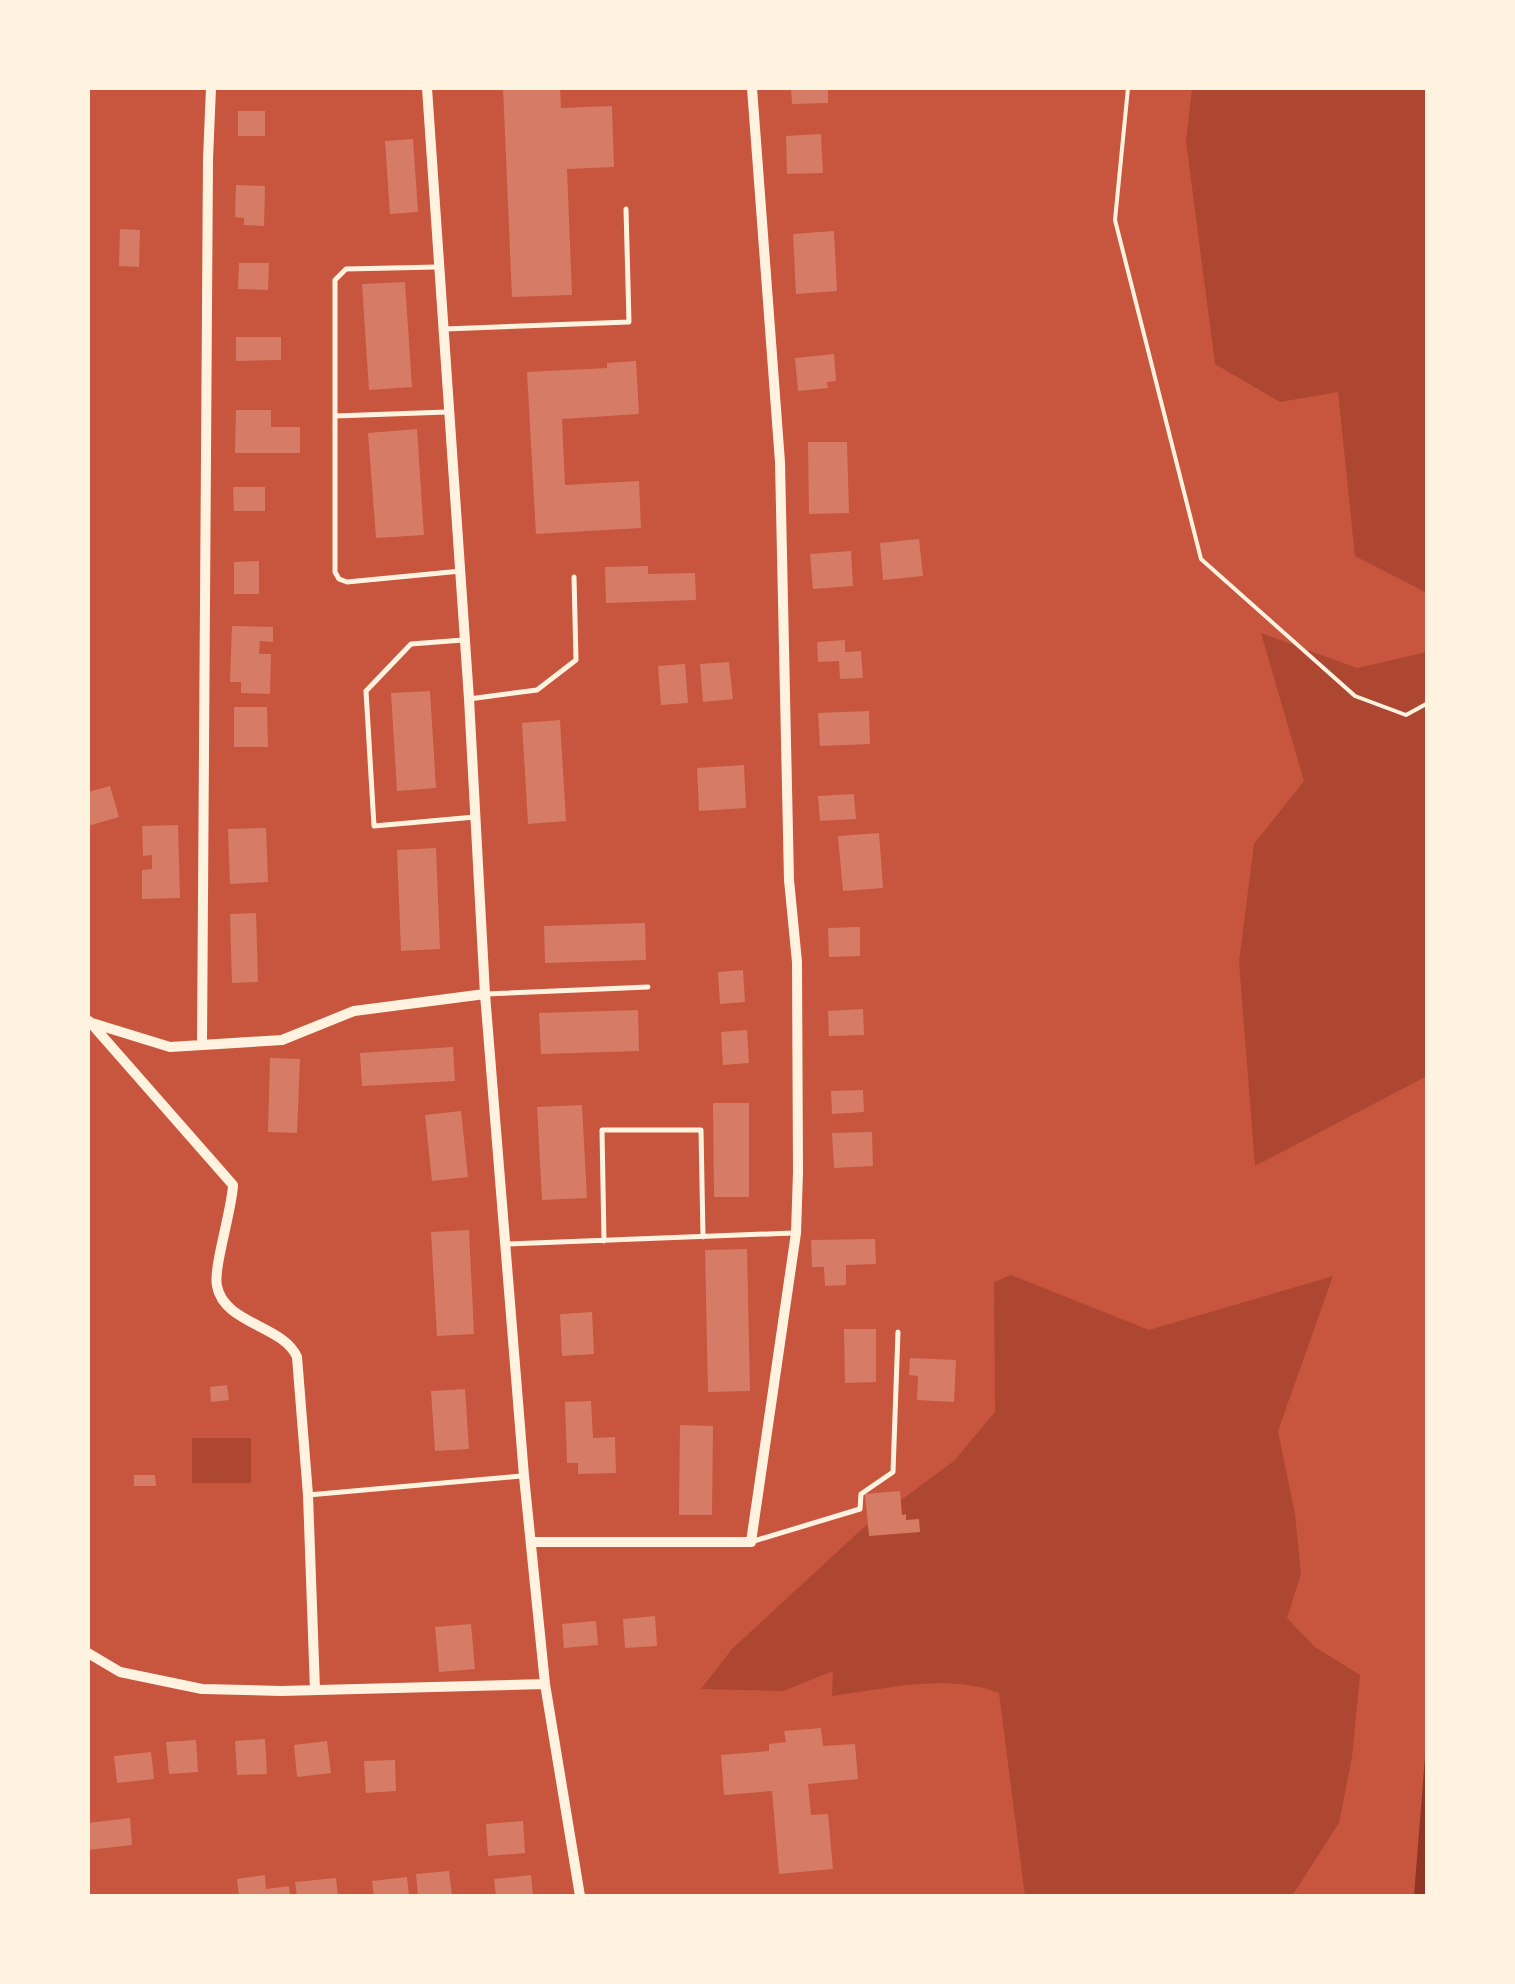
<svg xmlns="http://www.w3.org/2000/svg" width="1515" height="1984" viewBox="0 0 1515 1984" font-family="'Roboto Serif',serif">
	<rect width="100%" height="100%" fill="#c8553d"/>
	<!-- green -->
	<path fill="#ae4732" d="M 1192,88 L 1427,88 L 1427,593 L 1355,556 L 1338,392 L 1280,402 L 1215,364 L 1186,141 Z
		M 1261,633 L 1357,668 L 1427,652 L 1427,1076 L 1255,1166 L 1239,962 L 1254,844 L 1304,781 Z
		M 1011,1275 L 1149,1330 L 1333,1276 L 1278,1431 L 1295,1514 L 1301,1574 L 1287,1618 L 1315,1647 L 1360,1675 L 1352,1757 L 1339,1823 L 1292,1896 L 1025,1896 L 999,1693 C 948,1673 885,1689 832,1696 L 833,1671 L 783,1691 L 701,1689 L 732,1649 L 862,1529 L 954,1461 L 995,1412 L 994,1282 Z
		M 192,1438 L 251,1438 L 251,1483 L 192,1483 Z"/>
	<!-- water -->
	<path fill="#8f3625" d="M 1427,1732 L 1427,1896 L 1414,1896 Z"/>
	<!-- building -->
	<path fill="#d67c66" d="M 503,88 L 560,88 L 561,108 L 612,106 L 614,167 L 567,169 L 572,295 L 512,297 Z
		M 791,88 L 828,88 L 828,103 L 792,104 Z
		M 238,111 L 265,111 L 265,136 L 238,136 Z
		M 821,134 L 823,173 L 787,174 L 786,136 Z
		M 413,139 L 418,212 L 390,214 L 385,141 Z
		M 236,185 L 265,186 L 264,226 L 244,225 L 244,218 L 235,217 Z
		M 120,229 L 140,230 L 139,267 L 119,266 Z
		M 834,231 L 837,291 L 796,294 L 793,234 Z
		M 239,263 L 269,263 L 268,290 L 238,289 Z
		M 405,282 L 412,387 L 369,390 L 362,284 Z
		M 236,337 L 281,337 L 281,360 L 236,361 Z
		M 834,354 L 836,381 L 827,382 L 828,388 L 798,391 L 795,358 Z
		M 636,361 L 639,414 L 562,419 L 565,485 L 639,481 L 641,528 L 536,534 L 527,372 L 607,368 L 607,363 Z
		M 236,410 L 271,410 L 271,427 L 300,427 L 300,453 L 235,453 Z
		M 417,429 L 424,535 L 376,538 L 368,433 Z
		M 808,442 L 847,442 L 849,513 L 809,514 Z
		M 233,487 L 265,487 L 265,511 L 234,511 Z
		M 919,539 L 923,576 L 883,580 L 880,543 Z
		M 851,551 L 853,586 L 813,589 L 810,554 Z
		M 259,561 L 259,594 L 234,594 L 234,562 Z
		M 648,566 L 648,574 L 695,573 L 696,600 L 606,603 L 605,567 Z
		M 232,626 L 273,627 L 273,642 L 260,641 L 259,654 L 271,654 L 270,694 L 241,693 L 241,682 L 230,682 Z
		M 845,640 L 845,652 L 861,651 L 863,678 L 840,679 L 839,661 L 818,662 L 817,642 Z
		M 729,662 L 733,699 L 703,702 L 700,664 Z
		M 685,664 L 688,703 L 661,705 L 658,666 Z
		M 430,691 L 436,788 L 397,791 L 391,693 Z
		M 234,707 L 267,707 L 268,747 L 234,747 Z
		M 869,711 L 870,744 L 820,746 L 818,713 Z
		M 560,720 L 566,821 L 528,824 L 522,723 Z
		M 744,765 L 746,808 L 699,811 L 697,768 Z
		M 110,786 L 119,817 L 88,826 L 88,792 Z
		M 854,794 L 856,819 L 820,821 L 818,796 Z
		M 178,825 L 180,898 L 142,899 L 142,870 L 152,869 L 152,855 L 143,856 L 142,826 Z
		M 266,828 L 268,882 L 230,884 L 228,829 Z
		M 879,833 L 883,888 L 843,891 L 838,836 Z
		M 436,848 L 440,949 L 401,951 L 397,850 Z
		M 256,913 L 258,982 L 232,983 L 230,914 Z
		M 645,923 L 646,960 L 545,963 L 544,926 Z
		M 860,927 L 860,956 L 829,957 L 828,928 Z
		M 743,970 L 745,1002 L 720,1004 L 718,972 Z
		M 863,1009 L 864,1035 L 829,1036 L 828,1011 Z
		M 638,1010 L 639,1051 L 541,1054 L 539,1013 Z
		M 747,1030 L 749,1063 L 723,1065 L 721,1032 Z
		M 453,1047 L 455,1081 L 362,1086 L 360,1053 Z
		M 270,1058 L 300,1059 L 297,1133 L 268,1132 Z
		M 863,1090 L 864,1112 L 832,1114 L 831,1091 Z
		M 713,1103 L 749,1103 L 749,1197 L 714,1197 Z
		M 582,1105 L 587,1198 L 542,1200 L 537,1107 Z
		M 461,1111 L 468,1177 L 432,1181 L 425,1115 Z
		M 872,1132 L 873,1166 L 834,1168 L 832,1133 Z
		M 469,1230 L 474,1334 L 437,1336 L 431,1232 Z
		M 875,1239 L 876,1264 L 846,1265 L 846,1285 L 825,1286 L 824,1267 L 812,1267 L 811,1240 Z
		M 747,1249 L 750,1391 L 708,1392 L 705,1250 Z
		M 592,1312 L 594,1354 L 562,1356 L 560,1314 Z
		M 844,1329 L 876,1329 L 876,1382 L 845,1383 Z
		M 910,1358 L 956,1360 L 954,1402 L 917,1400 L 918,1376 L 909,1375 Z
		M 227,1385 L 229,1400 L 211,1402 L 210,1387 Z
		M 465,1389 L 469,1449 L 435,1451 L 431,1391 Z
		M 591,1401 L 593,1438 L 615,1437 L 616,1473 L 578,1474 L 578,1463 L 567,1463 L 565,1402 Z
		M 680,1425 L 713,1426 L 712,1515 L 679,1515 Z
		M 134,1475 L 155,1475 L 156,1486 L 134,1486 Z
		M 900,1491 L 902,1515 L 906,1514 L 906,1520 L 919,1519 L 920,1532 L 869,1536 L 865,1494 Z
		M 655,1616 L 657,1646 L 625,1648 L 623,1619 Z
		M 596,1621 L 598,1645 L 564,1648 L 562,1624 Z
		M 471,1624 L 475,1669 L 439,1672 L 435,1627 Z
		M 821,1728 L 823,1746 L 855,1744 L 858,1779 L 808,1784 L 811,1815 L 828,1814 L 833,1869 L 779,1874 L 772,1791 L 724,1795 L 721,1755 L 769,1751 L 769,1744 L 786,1742 L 784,1731 Z
		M 265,1739 L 267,1774 L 237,1775 L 235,1741 Z
		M 196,1740 L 198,1772 L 169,1774 L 166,1742 Z
		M 327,1741 L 331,1773 L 297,1777 L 294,1745 Z
		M 151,1752 L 154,1779 L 117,1783 L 114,1756 Z
		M 395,1760 L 396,1791 L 366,1793 L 364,1761 Z
		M 130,1818 L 132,1845 L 88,1850 L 88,1823 Z
		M 523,1821 L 525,1853 L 488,1856 L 486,1824 Z
		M 449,1871 L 452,1896 L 418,1896 L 416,1874 Z
		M 265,1875 L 266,1889 L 289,1886 L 290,1896 L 239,1896 L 237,1879 Z
		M 531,1875 L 533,1896 L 496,1896 L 494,1879 Z
		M 407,1877 L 409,1896 L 374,1896 L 372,1881 Z
		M 336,1878 L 338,1896 L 297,1896 L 295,1882 Z"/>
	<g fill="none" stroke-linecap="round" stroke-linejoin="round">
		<!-- path -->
		<path stroke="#fff3e0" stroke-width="4" d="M 1128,88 L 1115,220 L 1201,559 L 1355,696 L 1406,715 L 1428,703"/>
		<!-- service -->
		<path stroke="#fff3e0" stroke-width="5" d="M 437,267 L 346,269 L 335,280 L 335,572 L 339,579 L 347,582 L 461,571
			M 445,329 L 629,322 L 626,209
			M 335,416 L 447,412
			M 463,640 L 411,644 L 366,691 L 374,826 L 475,817
			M 469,699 L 537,690 L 576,660 L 574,577
			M 486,994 L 648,987
			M 604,1241 L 602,1130 L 701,1130 L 703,1237
			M 506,1244 L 793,1233
			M 308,1495 L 521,1476
			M 754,1541 L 860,1509 L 861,1494 L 893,1472 L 898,1332"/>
		<!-- minor -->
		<path stroke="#fff3e0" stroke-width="10" d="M 427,88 L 469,699 L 485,994 L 524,1476 L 545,1684 L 580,1896
			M 89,1021 L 233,1185 C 232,1210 213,1268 217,1286 C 224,1324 283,1325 297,1357 L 308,1495 L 315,1690
			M 92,1023 L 170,1047 L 282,1040 L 354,1011 L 485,994
			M 202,1045 L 208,159 L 211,88
			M 532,1542 L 751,1542 L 796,1233 L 798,1172 L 797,962 L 789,880 L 780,462 L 752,88
			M 88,1653 L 120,1672 L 202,1689 L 281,1691 L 545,1684"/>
	</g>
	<!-- border -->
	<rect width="1515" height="1984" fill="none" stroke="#fff3e0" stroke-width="180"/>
</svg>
